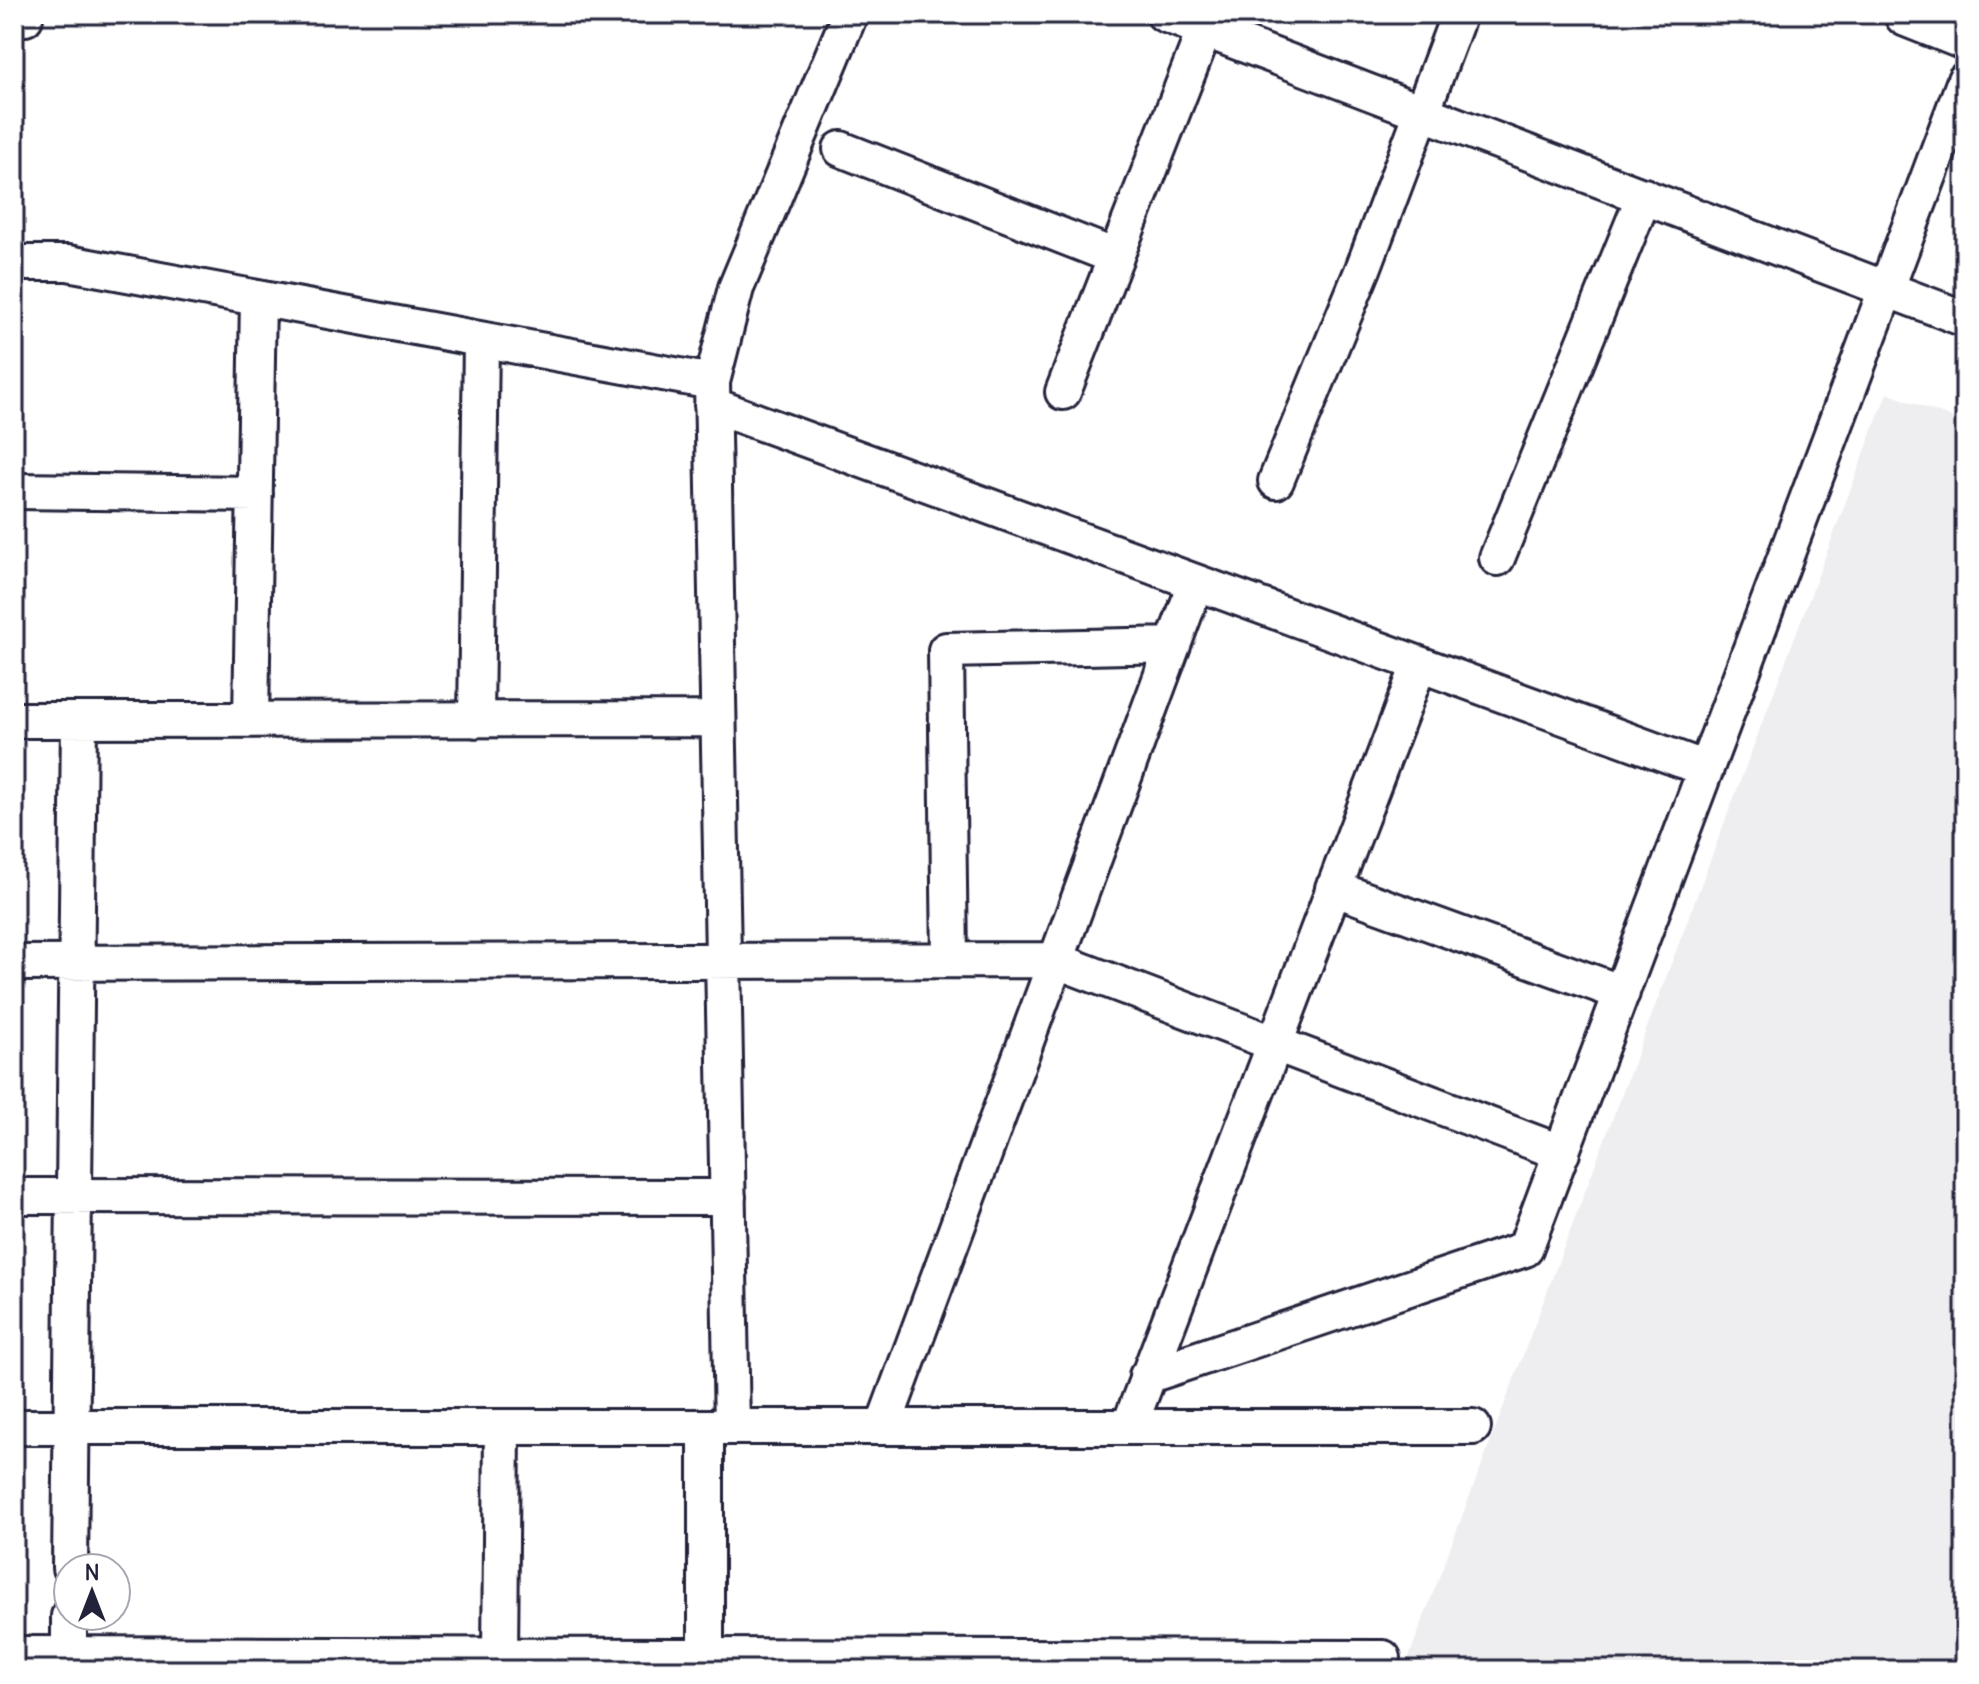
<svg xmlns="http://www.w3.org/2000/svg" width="1979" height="1684" viewBox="0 0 1979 1684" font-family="Delius,sans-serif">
	<rect width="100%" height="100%" fill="#fff"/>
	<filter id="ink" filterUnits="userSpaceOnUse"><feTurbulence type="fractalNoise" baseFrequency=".0125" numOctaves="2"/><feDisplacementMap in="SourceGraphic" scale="16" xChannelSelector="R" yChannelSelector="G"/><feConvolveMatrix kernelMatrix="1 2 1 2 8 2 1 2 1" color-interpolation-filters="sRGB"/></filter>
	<g filter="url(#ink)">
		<!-- built -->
		<path fill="#eeeef1" d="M 1887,393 L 1965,423 L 1965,1670 L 1404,1670 Z"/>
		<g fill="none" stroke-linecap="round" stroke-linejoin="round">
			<!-- street casing -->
			<g stroke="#22223b" stroke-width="40">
				<path id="street" d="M 1164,14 L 1965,319
					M 14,18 L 25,18
					M 841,149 L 1116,257
					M 14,263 L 68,263 L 712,382
					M 1063,392 L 1205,29
					M 712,405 L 1706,769
					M 1276,481 L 1363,269 L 1459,14
					M 14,491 L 255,494
					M 1497,558 L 1644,196
					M 14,720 L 718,719
					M 251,720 L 258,298
					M 476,720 L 481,340
					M 1333,888 L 1622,993
					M 950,960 L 946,650 L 1173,645
					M 14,963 L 1055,960 L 1562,1153
					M 14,1196 L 728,1197
					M 1147,1376 L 1525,1249 L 1965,80
					M 14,1427 L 1473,1427
					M 706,1427 L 706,1670
					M 732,1427 L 712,382 L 736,288 L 850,14
					M 883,1427 L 1196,583
					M 1129,1427 L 1419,665
					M 70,1568 L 79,720
					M 14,1654 L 1383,1658
					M 500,1656 L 502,1427
					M 69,1670 L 69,1616"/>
			</g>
			<!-- primary casing -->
			<g stroke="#22223b" stroke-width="50">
				<path id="primary" d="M 1907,14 L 1965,37"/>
			</g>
			<!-- street -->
			<use href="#street" stroke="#fff" stroke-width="34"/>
			<!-- primary -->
			<use href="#primary" stroke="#fff" stroke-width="44"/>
		</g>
	</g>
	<!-- margin -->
	<rect width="1979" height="1684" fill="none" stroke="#fff" stroke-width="48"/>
	<rect x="24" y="24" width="1931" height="1636" fill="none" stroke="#22223b" stroke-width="3" filter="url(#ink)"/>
	<!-- north arrow -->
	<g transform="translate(92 1592)"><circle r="38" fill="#ffffff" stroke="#a7a7b1" stroke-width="2"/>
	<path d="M0-6L14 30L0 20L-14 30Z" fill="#22223b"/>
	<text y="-12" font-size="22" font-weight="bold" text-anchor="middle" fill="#22223b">N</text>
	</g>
</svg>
